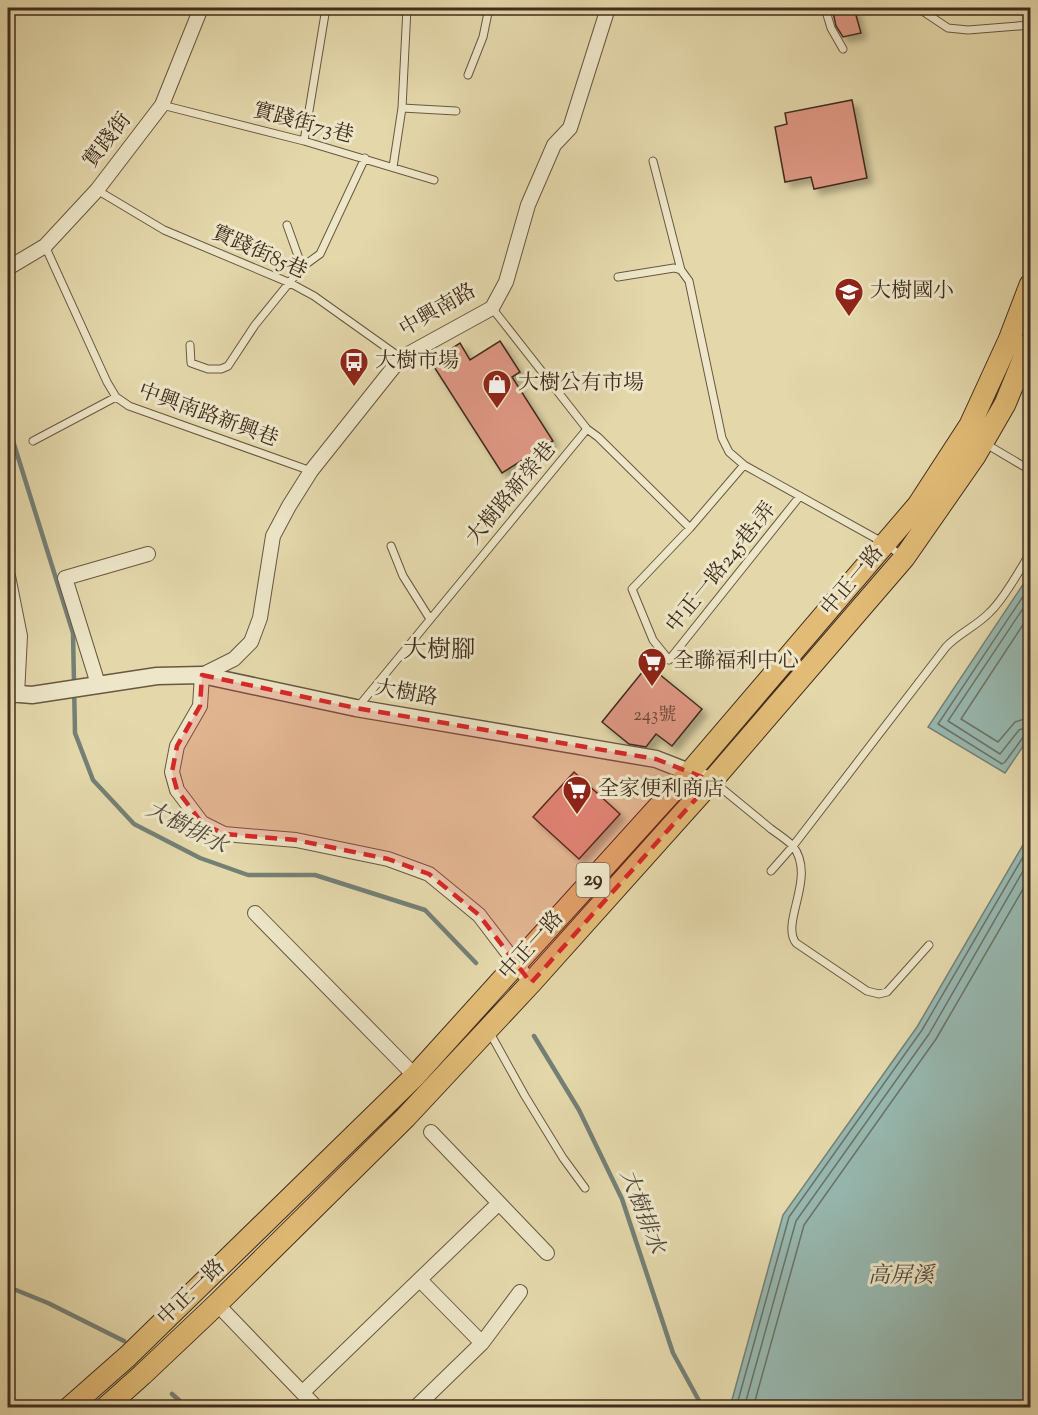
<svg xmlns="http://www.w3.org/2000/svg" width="1038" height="1415" viewBox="0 0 1038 1415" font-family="'Sorts Mill Goudy','Noto Serif TC',serif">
	<defs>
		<filter id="shadow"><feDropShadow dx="5.5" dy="5.5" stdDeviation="3" flood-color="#0004"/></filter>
	</defs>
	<rect width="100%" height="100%" fill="#e4d8ab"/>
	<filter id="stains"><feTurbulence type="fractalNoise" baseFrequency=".00333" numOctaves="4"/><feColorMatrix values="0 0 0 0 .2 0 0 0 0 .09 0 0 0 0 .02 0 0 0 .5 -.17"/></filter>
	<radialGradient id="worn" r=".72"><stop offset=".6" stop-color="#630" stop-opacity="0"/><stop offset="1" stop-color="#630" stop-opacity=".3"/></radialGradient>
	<!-- water -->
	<path fill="#97b8b0" stroke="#748076" stroke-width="1.5" d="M 1030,579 L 1030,736 L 1005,773 L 928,727 L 1024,583 Z
		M 1030,833 L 1030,1407 L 730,1407 L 783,1215 L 917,1027 Z"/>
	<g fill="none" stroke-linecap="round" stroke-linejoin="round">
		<!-- shore -->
		<path stroke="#6c7267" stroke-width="1.5" d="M 1030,586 L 938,724 L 1002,764 L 1005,762 L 1024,736 L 1030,734
			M 1030,598 L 948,721 L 1000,754 L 1019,730 L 1030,726
			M 1030,614 L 961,719 L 998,742 L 1015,722 L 1030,717
			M 736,1408 L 789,1217 L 922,1030 L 1030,845
			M 744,1408 L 796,1221 L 929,1034 L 1030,859
			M 753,1408 L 804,1225 L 936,1039 L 1030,877"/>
		<!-- stream -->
		<path stroke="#748076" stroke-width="4.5" d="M 8,425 L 73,633 L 75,733 L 93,780 L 134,824 L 200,858 L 248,875 L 315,875 L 425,910 L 476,963
			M 534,1036 L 579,1110 L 622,1199 L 673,1353 L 703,1408
			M 8,1290 L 11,1288 L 48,1303 L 124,1341
			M 172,1394 L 188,1408"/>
	</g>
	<!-- building -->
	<path fill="#de9783" stroke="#402c1e" stroke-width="1.5" filter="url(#shadow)" d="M 832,8 L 854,8 L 861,33 L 843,37 L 836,26 Z
		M 852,100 L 867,178 L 814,189 L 811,177 L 785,182 L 775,127 L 787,124 L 785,113 Z
		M 500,341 L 520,372 L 512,377 L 553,441 L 502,473 L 431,362 L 460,343 L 470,360 Z
		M 648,665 L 702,709 L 672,746 L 656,734 L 646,747 L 629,744 L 602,722 Z
		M 574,772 L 620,814 L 579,859 L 533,817 Z"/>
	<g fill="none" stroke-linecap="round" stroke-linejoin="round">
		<!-- service casing -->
		<g stroke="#695741" stroke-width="9">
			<path id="service" d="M 825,8 L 831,28 L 843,49
				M 918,8 L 948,28 L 968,30 L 1030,25
				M 468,75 L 483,37 L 489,8
				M 162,105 L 304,141 L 434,180
				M 402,108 L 456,111
				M 304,141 L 326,8
				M 653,161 L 681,270
				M 393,167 L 402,108 L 407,8
				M 97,190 L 164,230 L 290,283 L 314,296 L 401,358
				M 287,225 L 302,267
				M 45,246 L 107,382 L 116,397 L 129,406 L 311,471
				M 618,277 L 674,268 L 681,270 L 689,281 L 722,438 L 729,452 L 744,465 L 884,543 L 902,556
				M 492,308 L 587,429 L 598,437 L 690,528
				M 190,345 L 191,363 L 208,369 L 221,369 L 228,366 L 255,325 L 302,267 L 320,254 L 365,158
				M 33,441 L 116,397
				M 986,444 L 1030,470
				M 744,465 L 690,528 L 632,589 L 653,640 L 669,660 L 800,496
				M 391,546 L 403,576 L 430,619
				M 358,707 L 587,429
				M 714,782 C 733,798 752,813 771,829 C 778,834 787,840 793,846 C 817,878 780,922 796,943 L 867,991 L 879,994 L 887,992 L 929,945
				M 771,871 L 793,846 L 946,647 C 959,633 977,626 990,612 C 1004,599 1020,570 1030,553
				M 490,1033 L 525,1096 L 563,1158 L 585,1188"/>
		</g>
		<!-- minor casing -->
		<g stroke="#695741" stroke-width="16">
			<path id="minor" d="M 8,268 L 45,246 L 97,190 L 162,105 L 201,8
				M 8,576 L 20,636 L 17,695
				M 98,684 L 65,578 L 148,554
				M 255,913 L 415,1076
				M 531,983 L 479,915 L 429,874 L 388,859 L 296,840 L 224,834 L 202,823 L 177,790 L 172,772 L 177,746 L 200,706 L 202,675 L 234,659 L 251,642 L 260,618 L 273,536 L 289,506 L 311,471 L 401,358 L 492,308 L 506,282 L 528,205 L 554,145 L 570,128 L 608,8
				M 431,1132 L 547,1253
				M 420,1280 L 482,1343
				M 217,1304 L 317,1408
				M 303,1392 L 499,1203
				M 415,1408 L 482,1343 L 520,1292"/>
		</g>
		<!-- tertiary casing -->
		<g stroke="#695741" stroke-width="19">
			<path id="tertiary" d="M 8,693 L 32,695 L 157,676 L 202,675 L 356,708 L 656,759 L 712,781"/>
		</g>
		<!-- primary casing -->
		<g stroke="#402c1e" stroke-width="23">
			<path id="primary" d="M 69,1408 L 128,1356 L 415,1076 L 690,772 L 918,505 L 970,425 L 1009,340 L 1030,285
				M 105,1408 L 142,1375 L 217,1304 L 406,1117 L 531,983 L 712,781 L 904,558 L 975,456 L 1005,404 L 1030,343"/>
		</g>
		<!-- service -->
		<use href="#service" stroke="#ede6c8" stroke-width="7"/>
		<!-- minor -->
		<use href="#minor" stroke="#ede6c8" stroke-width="14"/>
		<!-- tertiary -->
		<use href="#tertiary" stroke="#ede6c8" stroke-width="16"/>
		<!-- primary -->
		<use href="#primary" stroke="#e2bc76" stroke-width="21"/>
	</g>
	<!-- marked area -->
	<path fill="#d62828" fill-opacity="0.2" stroke="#d62828" stroke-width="4.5" stroke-dasharray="12 8" stroke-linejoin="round" d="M 202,675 L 356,708 L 656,759 L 712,781 L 531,983 L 479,915 L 429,874 L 388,859 L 296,840 L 224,834 L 202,823 L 177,790 L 172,772 L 177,746 L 200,706 Z"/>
	<!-- icons -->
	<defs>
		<g id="school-pin" transform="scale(1.5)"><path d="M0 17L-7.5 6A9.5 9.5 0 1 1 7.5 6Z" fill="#8f2418" stroke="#ede6c8"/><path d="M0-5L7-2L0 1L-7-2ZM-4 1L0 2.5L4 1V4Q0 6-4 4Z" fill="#fff"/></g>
		<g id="bus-pin" transform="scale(1.5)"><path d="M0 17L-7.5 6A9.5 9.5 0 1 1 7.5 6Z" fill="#8f2418" stroke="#ede6c8"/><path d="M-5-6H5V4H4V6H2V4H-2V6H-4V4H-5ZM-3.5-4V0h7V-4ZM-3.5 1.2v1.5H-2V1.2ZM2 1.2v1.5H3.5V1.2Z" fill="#fff"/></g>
		<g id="shop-pin" transform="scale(1.5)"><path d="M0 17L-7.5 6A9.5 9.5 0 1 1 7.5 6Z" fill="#8f2418" stroke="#ede6c8"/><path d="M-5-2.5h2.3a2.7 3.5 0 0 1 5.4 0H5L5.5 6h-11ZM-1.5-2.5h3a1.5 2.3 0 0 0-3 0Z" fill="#fff"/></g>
		<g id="supermarket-pin" transform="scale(1.5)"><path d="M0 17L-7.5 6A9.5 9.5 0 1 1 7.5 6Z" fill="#8f2418" stroke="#ede6c8"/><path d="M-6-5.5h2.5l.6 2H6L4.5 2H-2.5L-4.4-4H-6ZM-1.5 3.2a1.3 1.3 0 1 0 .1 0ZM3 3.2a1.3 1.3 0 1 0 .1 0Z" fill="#fff"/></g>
	</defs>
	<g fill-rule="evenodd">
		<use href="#school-pin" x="849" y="292"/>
		<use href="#bus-pin" x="354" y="362"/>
		<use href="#shop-pin" x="497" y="384"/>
		<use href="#supermarket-pin" x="652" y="662"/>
		<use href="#supermarket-pin" x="577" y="790"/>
	</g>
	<g text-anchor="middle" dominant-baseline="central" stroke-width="6" stroke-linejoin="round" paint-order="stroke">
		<!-- number labels -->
		<g font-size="18" fill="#684737">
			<text x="655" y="716">243號</text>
		</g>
		<!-- shield labels -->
		<rect fill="#ede6c8" stroke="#746451" stroke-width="1.5" x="576.5" y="863" width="33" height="34" rx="4.5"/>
		<g font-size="20" font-weight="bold" fill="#402c1e">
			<text x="593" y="880">29</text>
		</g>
		<!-- street labels -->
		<g font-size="21" fill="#402c1e" stroke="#ede6c8">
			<text transform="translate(303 124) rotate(15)">實踐街73巷</text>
			<text transform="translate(108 141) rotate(-52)">實踐街</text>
			<text transform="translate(259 253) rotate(24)">實踐街85巷</text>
			<text transform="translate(438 311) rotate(-30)">中興南路</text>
			<text transform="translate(208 416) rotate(20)">中興南路新興巷</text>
			<text transform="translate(512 494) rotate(-50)">大樹路新榮巷</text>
			<text transform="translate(722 568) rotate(-51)">中正一路245巷1弄</text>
			<text transform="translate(853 581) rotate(-50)">中正一路</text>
			<text transform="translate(406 694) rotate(10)">大樹路</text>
			<text transform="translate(532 946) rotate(-48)">中正一路</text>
			<text transform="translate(192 1293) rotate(-44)">中正一路</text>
		</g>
		<!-- poi labels -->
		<g font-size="21" fill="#402c1e" stroke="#ede6c8" text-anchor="start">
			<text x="870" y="292">大樹國小</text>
			<text x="375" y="362">大樹市場</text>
			<text x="518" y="384">大樹公有市場</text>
			<text x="673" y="662">全聯福利中心</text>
			<text x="598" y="790">全家便利商店</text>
		</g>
		<!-- water labels -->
		<g font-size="22" font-style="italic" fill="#51483b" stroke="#ede6c8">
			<text transform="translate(186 829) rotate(27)">大樹排水</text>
			<text transform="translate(641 1212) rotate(69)">大樹排水</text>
			<text x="901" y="1277">高屏溪</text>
		</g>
		<!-- quarter labels -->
		<g font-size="24" fill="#402c1e" stroke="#ede6c8">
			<text x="439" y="651">大樹腳</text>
		</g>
	</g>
	<!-- margin -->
	<rect width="1038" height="1415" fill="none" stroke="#e4d8ab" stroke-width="30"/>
	<rect x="9" y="9" width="1020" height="1397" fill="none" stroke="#402c1e" stroke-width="3"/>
	<rect x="15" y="15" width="1008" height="1385" fill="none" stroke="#402c1e" stroke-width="1.5"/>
	<rect width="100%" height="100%" filter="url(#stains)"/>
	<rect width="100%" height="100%" fill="url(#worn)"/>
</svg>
